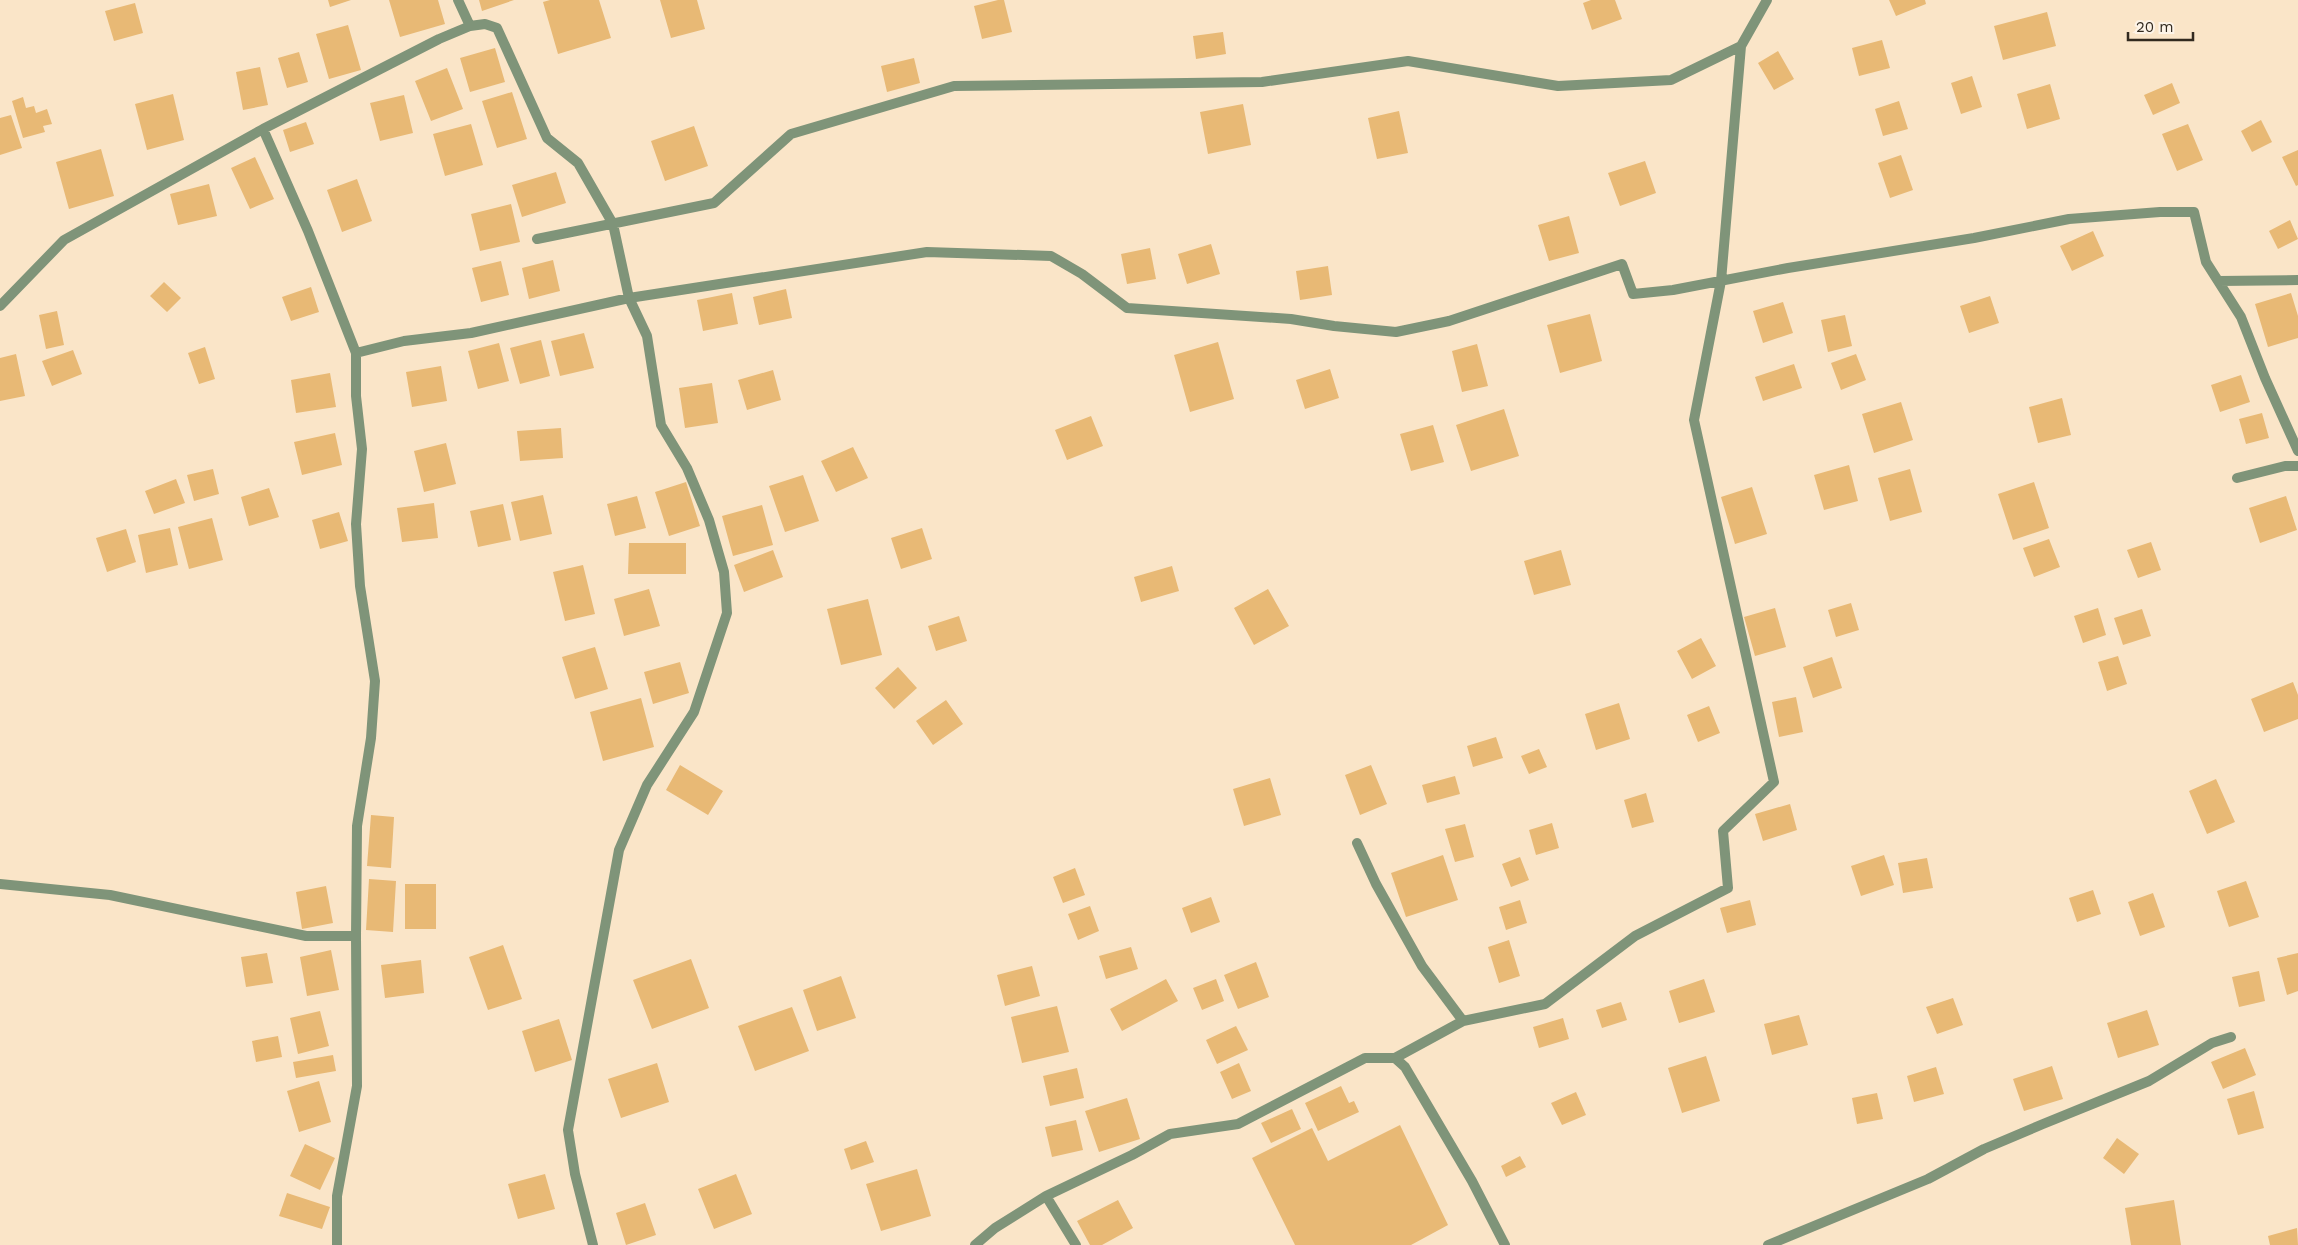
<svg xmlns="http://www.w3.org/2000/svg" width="2298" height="1245" viewBox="0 0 2298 1245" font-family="'Work Sans',sans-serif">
	<rect width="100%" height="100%" fill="#fae5c8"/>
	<!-- building -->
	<path fill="#e8b975" d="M 328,0 L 351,0 L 330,7 Z
		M 389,0 L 438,0 L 445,24 L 400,37 Z
		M 479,0 L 514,0 L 482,11 Z
		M 550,0 L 599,0 L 611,38 L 558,54 L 543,2 Z
		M 660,0 L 697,0 L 705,29 L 671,38 Z
		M 998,0 L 1004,0 L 1012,32 L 982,39 L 974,6 Z
		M 1591,0 L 1615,0 L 1622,19 L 1592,30 L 1583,3 Z
		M 1889,0 L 1925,0 L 1926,4 L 1896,16 Z
		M 135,3 L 143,33 L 114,41 L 105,11 Z
		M 2047,12 L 2056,46 L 2003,60 L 1994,26 Z
		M 348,25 L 361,70 L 329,79 L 316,34 Z
		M 1223,32 L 1226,54 L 1196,59 L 1193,36 Z
		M 1882,40 L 1890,68 L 1859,76 L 1852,48 Z
		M 495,48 L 505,82 L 470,92 L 460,58 Z
		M 1778,51 L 1794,79 L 1774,90 L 1758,63 Z
		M 299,52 L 308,82 L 287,88 L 278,58 Z
		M 914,58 L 920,83 L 887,92 L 881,66 Z
		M 260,67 L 268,105 L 243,110 L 236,72 Z
		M 447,68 L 463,109 L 431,121 L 415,81 Z
		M 1972,76 L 1982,107 L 1961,114 L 1951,83 Z
		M 2172,83 L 2180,103 L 2153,115 L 2144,95 Z
		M 2050,84 L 2060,119 L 2027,129 L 2017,94 Z
		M 512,92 L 527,139 L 497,148 L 482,101 Z
		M 173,94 L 184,140 L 147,150 L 135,104 Z
		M 404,95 L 413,133 L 380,141 L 370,103 Z
		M 23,97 L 26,108 L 34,106 L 36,113 L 47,109 L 52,124 L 43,126 L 45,132 L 23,138 L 12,101 Z
		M 1899,101 L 1908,129 L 1883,136 L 1875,109 Z
		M 1243,104 L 1251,145 L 1208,154 L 1200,112 Z
		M 1399,111 L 1408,153 L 1377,159 L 1368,118 Z
		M 11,115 L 22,148 L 0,155 L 0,118 Z
		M 2261,120 L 2272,142 L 2252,152 L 2241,131 Z
		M 306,122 L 314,144 L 290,152 L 283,130 Z
		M 471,124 L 483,165 L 445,176 L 433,134 Z
		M 2188,124 L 2203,160 L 2177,171 L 2162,134 Z
		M 694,126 L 708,166 L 665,181 L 651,141 Z
		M 101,149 L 114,196 L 69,209 L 56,162 Z
		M 2298,150 L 2298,185 L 2296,186 L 2282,157 Z
		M 1901,155 L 1913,190 L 1890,198 L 1878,163 Z
		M 255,157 L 274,199 L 250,209 L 231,168 Z
		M 1645,161 L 1656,193 L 1620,206 L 1608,173 Z
		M 556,172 L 566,203 L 522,217 L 512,185 Z
		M 357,179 L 372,221 L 342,232 L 327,190 Z
		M 209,184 L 217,216 L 178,225 L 170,194 Z
		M 511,204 L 520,242 L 480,251 L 471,214 Z
		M 1569,216 L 1579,253 L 1549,261 L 1538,225 Z
		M 2290,220 L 2298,239 L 2278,249 L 2269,231 Z
		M 2093,231 L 2104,256 L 2072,271 L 2060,246 Z
		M 1211,244 L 1220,274 L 1187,284 L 1178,254 Z
		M 1150,248 L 1156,279 L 1127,284 L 1121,254 Z
		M 553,260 L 560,291 L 529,299 L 522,268 Z
		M 501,261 L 509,295 L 481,302 L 472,268 Z
		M 1328,266 L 1332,295 L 1300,300 L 1296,271 Z
		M 164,282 L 181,298 L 167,312 L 150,296 Z
		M 311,287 L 319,312 L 291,321 L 282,297 Z
		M 786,289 L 792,318 L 759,325 L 753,297 Z
		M 732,293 L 738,324 L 703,331 L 697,300 Z
		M 2291,293 L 2298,316 L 2298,338 L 2268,347 L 2255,304 Z
		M 1990,296 L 1999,323 L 1969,333 L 1960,306 Z
		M 1783,302 L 1793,333 L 1763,343 L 1753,311 Z
		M 57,311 L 64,345 L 46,349 L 39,315 Z
		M 1590,314 L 1602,361 L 1560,373 L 1547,325 Z
		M 1845,315 L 1852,346 L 1828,352 L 1821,320 Z
		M 584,333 L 594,368 L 560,376 L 551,341 Z
		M 541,340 L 550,376 L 520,384 L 510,348 Z
		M 1218,342 L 1234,399 L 1190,412 L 1174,355 Z
		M 499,343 L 509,381 L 478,389 L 468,351 Z
		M 1477,344 L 1488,386 L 1462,392 L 1452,351 Z
		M 205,347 L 215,379 L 199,384 L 188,353 Z
		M 73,350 L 82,374 L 52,386 L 42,361 Z
		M 16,354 L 25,396 L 0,401 L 0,358 Z
		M 1856,354 L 1866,380 L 1841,390 L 1831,363 Z
		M 1794,364 L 1802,388 L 1763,401 L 1755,377 Z
		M 441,366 L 447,401 L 412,407 L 406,372 Z
		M 1330,369 L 1339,398 L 1305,409 L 1296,380 Z
		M 773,370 L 781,400 L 747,410 L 738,380 Z
		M 330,373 L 336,407 L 296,413 L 291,380 Z
		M 2241,375 L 2250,402 L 2220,412 L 2211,385 Z
		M 712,383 L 718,423 L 685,428 L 679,388 Z
		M 2062,398 L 2071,435 L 2038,443 L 2029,407 Z
		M 1901,402 L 1913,440 L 1874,453 L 1862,414 Z
		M 1504,409 L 1519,456 L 1471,471 L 1456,425 Z
		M 2262,413 L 2269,438 L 2246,444 L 2239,419 Z
		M 1091,416 L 1103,446 L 1067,460 L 1055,430 Z
		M 1433,425 L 1444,462 L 1411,471 L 1400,434 Z
		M 561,428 L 563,458 L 520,461 L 517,431 Z
		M 335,433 L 342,465 L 302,475 L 294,442 Z
		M 446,443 L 456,484 L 424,492 L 414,451 Z
		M 853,447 L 868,478 L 836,492 L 821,461 Z
		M 1849,465 L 1858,501 L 1824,510 L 1814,475 Z
		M 213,469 L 219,494 L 194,501 L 187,475 Z
		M 1910,469 L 1922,512 L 1890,521 L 1878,478 Z
		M 803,475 L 819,521 L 785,532 L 769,486 Z
		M 176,479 L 185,503 L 154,514 L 145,491 Z
		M 686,482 L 700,526 L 669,536 L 655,492 Z
		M 2034,482 L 2049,528 L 2013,540 L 1998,494 Z
		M 1752,487 L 1767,534 L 1735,544 L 1721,497 Z
		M 269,488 L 279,517 L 249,526 L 241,497 Z
		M 543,495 L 552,534 L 520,541 L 511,502 Z
		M 637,496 L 646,528 L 615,536 L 607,504 Z
		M 2286,496 L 2297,530 L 2260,543 L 2249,508 Z
		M 434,503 L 438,538 L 402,542 L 397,508 Z
		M 503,504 L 511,540 L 478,547 L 470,511 Z
		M 762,505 L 773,545 L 733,556 L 722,516 Z
		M 339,512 L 348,541 L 320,549 L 312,520 Z
		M 212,518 L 223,560 L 189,569 L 178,527 Z
		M 170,528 L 178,565 L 146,573 L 138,535 Z
		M 922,528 L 932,559 L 901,569 L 891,538 Z
		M 126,529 L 136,562 L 107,572 L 96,538 Z
		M 2049,539 L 2060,567 L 2034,577 L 2023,548 Z
		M 2151,542 L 2161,570 L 2138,578 L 2127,550 Z
		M 629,543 L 686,543 L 686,574 L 628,574 Z
		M 773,550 L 783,577 L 744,592 L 734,565 Z
		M 1561,550 L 1571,585 L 1534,595 L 1524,561 Z
		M 583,565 L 595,614 L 565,621 L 553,572 Z
		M 1172,566 L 1179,591 L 1141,602 L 1134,577 Z
		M 649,589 L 660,626 L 624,636 L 614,599 Z
		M 1268,589 L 1289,626 L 1254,645 L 1234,608 Z
		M 868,599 L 882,655 L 841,665 L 827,609 Z
		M 1851,603 L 1859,630 L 1836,637 L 1828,610 Z
		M 1775,608 L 1786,647 L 1755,656 L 1744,617 Z
		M 2098,608 L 2106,635 L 2083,643 L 2074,616 Z
		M 2142,609 L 2151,636 L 2123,645 L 2114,618 Z
		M 959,616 L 967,641 L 936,651 L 928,626 Z
		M 1701,638 L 1716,666 L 1692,679 L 1677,651 Z
		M 595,647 L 608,689 L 575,699 L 562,657 Z
		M 2118,656 L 2127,684 L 2107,691 L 2098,662 Z
		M 1832,657 L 1842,688 L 1813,698 L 1803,667 Z
		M 680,662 L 689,693 L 653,704 L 644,672 Z
		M 898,667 L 917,688 L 894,709 L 875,688 Z
		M 2293,682 L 2298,695 L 2298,719 L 2264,732 L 2251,699 Z
		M 1796,697 L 1803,732 L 1779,737 L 1772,702 Z
		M 641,698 L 654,747 L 603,761 L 590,712 Z
		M 946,700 L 963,724 L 933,745 L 916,721 Z
		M 1619,703 L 1630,739 L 1596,750 L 1585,714 Z
		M 1709,706 L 1720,733 L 1698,742 L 1687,715 Z
		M 1496,737 L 1503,758 L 1473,767 L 1467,746 Z
		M 1539,749 L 1547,767 L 1529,774 L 1521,756 Z
		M 680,765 L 723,791 L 708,815 L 666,790 Z
		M 1371,765 L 1387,804 L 1360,815 L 1345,775 Z
		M 1455,776 L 1460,794 L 1427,803 L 1422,785 Z
		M 1270,778 L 1281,815 L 1244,826 L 1233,789 Z
		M 2216,779 L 2235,822 L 2207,834 L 2189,791 Z
		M 1646,793 L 1654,822 L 1632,828 L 1624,800 Z
		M 1790,804 L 1797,830 L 1763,841 L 1755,814 Z
		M 371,815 L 394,817 L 391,868 L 367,866 Z
		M 1552,823 L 1559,848 L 1536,855 L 1529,830 Z
		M 1465,824 L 1474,857 L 1455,862 L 1445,829 Z
		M 1443,855 L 1458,900 L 1406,917 L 1391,873 Z
		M 1884,855 L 1894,885 L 1861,896 L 1851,866 Z
		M 1520,857 L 1529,880 L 1511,887 L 1502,864 Z
		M 1927,858 L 1933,888 L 1903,893 L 1898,863 Z
		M 1075,868 L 1085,895 L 1063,903 L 1053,877 Z
		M 369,879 L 396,881 L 393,932 L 366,930 Z
		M 2246,881 L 2259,917 L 2229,927 L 2217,891 Z
		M 405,884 L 436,884 L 436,929 L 405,929 Z
		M 326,886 L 333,923 L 302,929 L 296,892 Z
		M 2093,890 L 2101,914 L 2077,922 L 2069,898 Z
		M 2153,893 L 2165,927 L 2140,936 L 2128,902 Z
		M 1211,897 L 1220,922 L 1191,933 L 1182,908 Z
		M 1520,900 L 1527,923 L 1506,930 L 1499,907 Z
		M 1750,900 L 1756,925 L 1727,933 L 1720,908 Z
		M 1090,906 L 1099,931 L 1078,940 L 1068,914 Z
		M 1509,940 L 1520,976 L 1499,983 L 1488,947 Z
		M 503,945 L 522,999 L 488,1010 L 469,957 Z
		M 1131,947 L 1138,969 L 1106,979 L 1099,956 Z
		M 331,950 L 339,990 L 307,996 L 300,957 Z
		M 267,953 L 273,983 L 246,987 L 241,957 Z
		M 2298,953 L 2298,991 L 2287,995 L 2277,958 Z
		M 691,959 L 709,1008 L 652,1029 L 633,980 Z
		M 421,960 L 424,993 L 385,998 L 381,965 Z
		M 1256,962 L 1269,997 L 1238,1009 L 1224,975 Z
		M 1032,966 L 1040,996 L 1005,1006 L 997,975 Z
		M 2259,971 L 2265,1001 L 2239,1007 L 2232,977 Z
		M 841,976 L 856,1018 L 817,1031 L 803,990 Z
		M 1166,979 L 1178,1001 L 1122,1031 L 1110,1009 Z
		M 1216,979 L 1224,1001 L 1202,1010 L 1193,988 Z
		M 1704,979 L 1715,1012 L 1679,1023 L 1669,991 Z
		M 1953,998 L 1963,1025 L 1937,1034 L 1926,1007 Z
		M 1621,1002 L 1627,1020 L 1602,1028 L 1596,1010 Z
		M 1057,1006 L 1069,1052 L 1022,1063 L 1011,1017 Z
		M 792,1007 L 809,1051 L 755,1071 L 738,1026 Z
		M 2147,1010 L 2159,1045 L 2118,1058 L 2107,1023 Z
		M 320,1011 L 329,1046 L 298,1054 L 290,1018 Z
		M 1799,1015 L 1808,1045 L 1772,1055 L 1764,1024 Z
		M 1563,1018 L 1569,1039 L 1539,1048 L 1533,1027 Z
		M 559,1019 L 572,1060 L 535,1072 L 522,1031 Z
		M 1236,1026 L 1248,1050 L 1217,1064 L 1206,1040 Z
		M 278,1036 L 282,1057 L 256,1062 L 252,1041 Z
		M 2245,1048 L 2256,1075 L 2223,1089 L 2211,1062 Z
		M 333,1055 L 336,1071 L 296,1078 L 293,1062 Z
		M 1706,1056 L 1720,1101 L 1682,1113 L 1668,1068 Z
		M 657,1063 L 669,1102 L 621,1118 L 608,1079 Z
		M 1239,1063 L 1251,1091 L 1232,1099 L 1220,1072 Z
		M 2052,1066 L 2063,1099 L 2024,1111 L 2013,1079 Z
		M 1936,1067 L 1944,1094 L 1914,1102 L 1907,1076 Z
		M 1077,1068 L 1084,1098 L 1050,1106 L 1043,1076 Z
		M 319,1081 L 331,1122 L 299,1132 L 287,1091 Z
		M 1341,1086 L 1349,1103 L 1354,1101 L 1359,1112 L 1318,1131 L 1305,1103 Z
		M 2254,1091 L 2264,1128 L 2238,1135 L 2227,1099 Z
		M 1576,1092 L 1586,1115 L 1562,1125 L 1551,1103 Z
		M 1877,1093 L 1883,1119 L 1857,1124 L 1852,1098 Z
		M 1127,1098 L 1140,1139 L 1099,1152 L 1085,1111 Z
		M 1292,1109 L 1301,1129 L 1271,1143 L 1261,1123 Z
		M 1076,1120 L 1083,1150 L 1052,1157 L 1045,1127 Z
		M 1400,1125 L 1448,1225 L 1411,1245 L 1295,1245 L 1252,1158 L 1312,1128 L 1328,1161 Z
		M 2117,1138 L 2139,1154 L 2124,1174 L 2103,1158 Z
		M 866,1141 L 874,1162 L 851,1170 L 844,1149 Z
		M 305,1144 L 335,1158 L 320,1190 L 290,1176 Z
		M 1520,1156 L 1526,1167 L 1506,1177 L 1501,1166 Z
		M 917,1169 L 931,1216 L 881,1231 L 866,1184 Z
		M 545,1174 L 555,1209 L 518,1219 L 508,1184 Z
		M 736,1174 L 752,1214 L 714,1229 L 698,1189 Z
		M 287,1193 L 330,1207 L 322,1229 L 279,1216 Z
		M 1118,1200 L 1133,1228 L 1102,1245 L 1090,1245 L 1077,1221 Z
		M 2174,1200 L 2181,1245 L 2131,1245 L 2125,1208 Z
		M 645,1203 L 656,1235 L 626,1245 L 616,1213 Z
		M 2297,1228 L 2298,1245 L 2270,1245 L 2268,1236 Z"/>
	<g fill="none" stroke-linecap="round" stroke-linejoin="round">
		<!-- minor -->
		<path stroke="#7f9479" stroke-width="10" d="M 458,0 L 470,26
			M 263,129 L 308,231 L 356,353
			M 537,239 L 714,203 L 791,134 L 954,86 L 1262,82 L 1408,61 L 1558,86 L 1671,80 L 1741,46
			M 2219,281 L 2298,280
			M 0,306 L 64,240 L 263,129 L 439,39 L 470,26 L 485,24 L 497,28 L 547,138 L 578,163 L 613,224 L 629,298 L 647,336 L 661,425 L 687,468 L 709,520 L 724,572 L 727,613 L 694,712 L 647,785 L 619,850 L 568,1130 L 575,1174 L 593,1245
			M 2237,478 L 2285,466 L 2298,466
			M 1357,843 L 1376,884 L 1422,966 L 1463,1021
			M 0,884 L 110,895 L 306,936 L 356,936 L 357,1086 L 337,1196 L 337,1245
			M 356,936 L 357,826 L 371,738 L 375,681 L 360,586 L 356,524 L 362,449 L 356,396 L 356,353 L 404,341 L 471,333 L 629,298 L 927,252 L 1051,256 L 1082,274 L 1127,308 L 1291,319 L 1334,326 L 1396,332 L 1449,321 L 1622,264 L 1633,294 L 1673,290 L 1788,268 L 1974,238 L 2069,219 L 2160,212 L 2194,212 L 2206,262 L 2241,317 L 2265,378 L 2298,451
			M 1395,1058 L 1463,1021 L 1545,1004 L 1635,936 L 1728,888 L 1723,831 L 1774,782 L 1694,420 L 1721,281 L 1741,46 L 1767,0
			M 1046,1196 L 1076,1245
			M 975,1245 L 995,1228 L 1046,1196 L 1132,1155 L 1170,1134 L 1238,1124 L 1365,1058 L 1395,1058 L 1405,1067 L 1472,1181 L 1505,1245
			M 1768,1245 L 1928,1179 L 1984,1149 L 2043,1124 L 2149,1081 L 2212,1043 L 2231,1037"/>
	</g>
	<!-- scale -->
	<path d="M2128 32v8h65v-8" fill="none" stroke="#322a1f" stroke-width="2.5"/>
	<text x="2136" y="32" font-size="15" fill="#322a1f" stroke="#fdf4e8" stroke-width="4" paint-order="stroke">20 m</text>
</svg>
